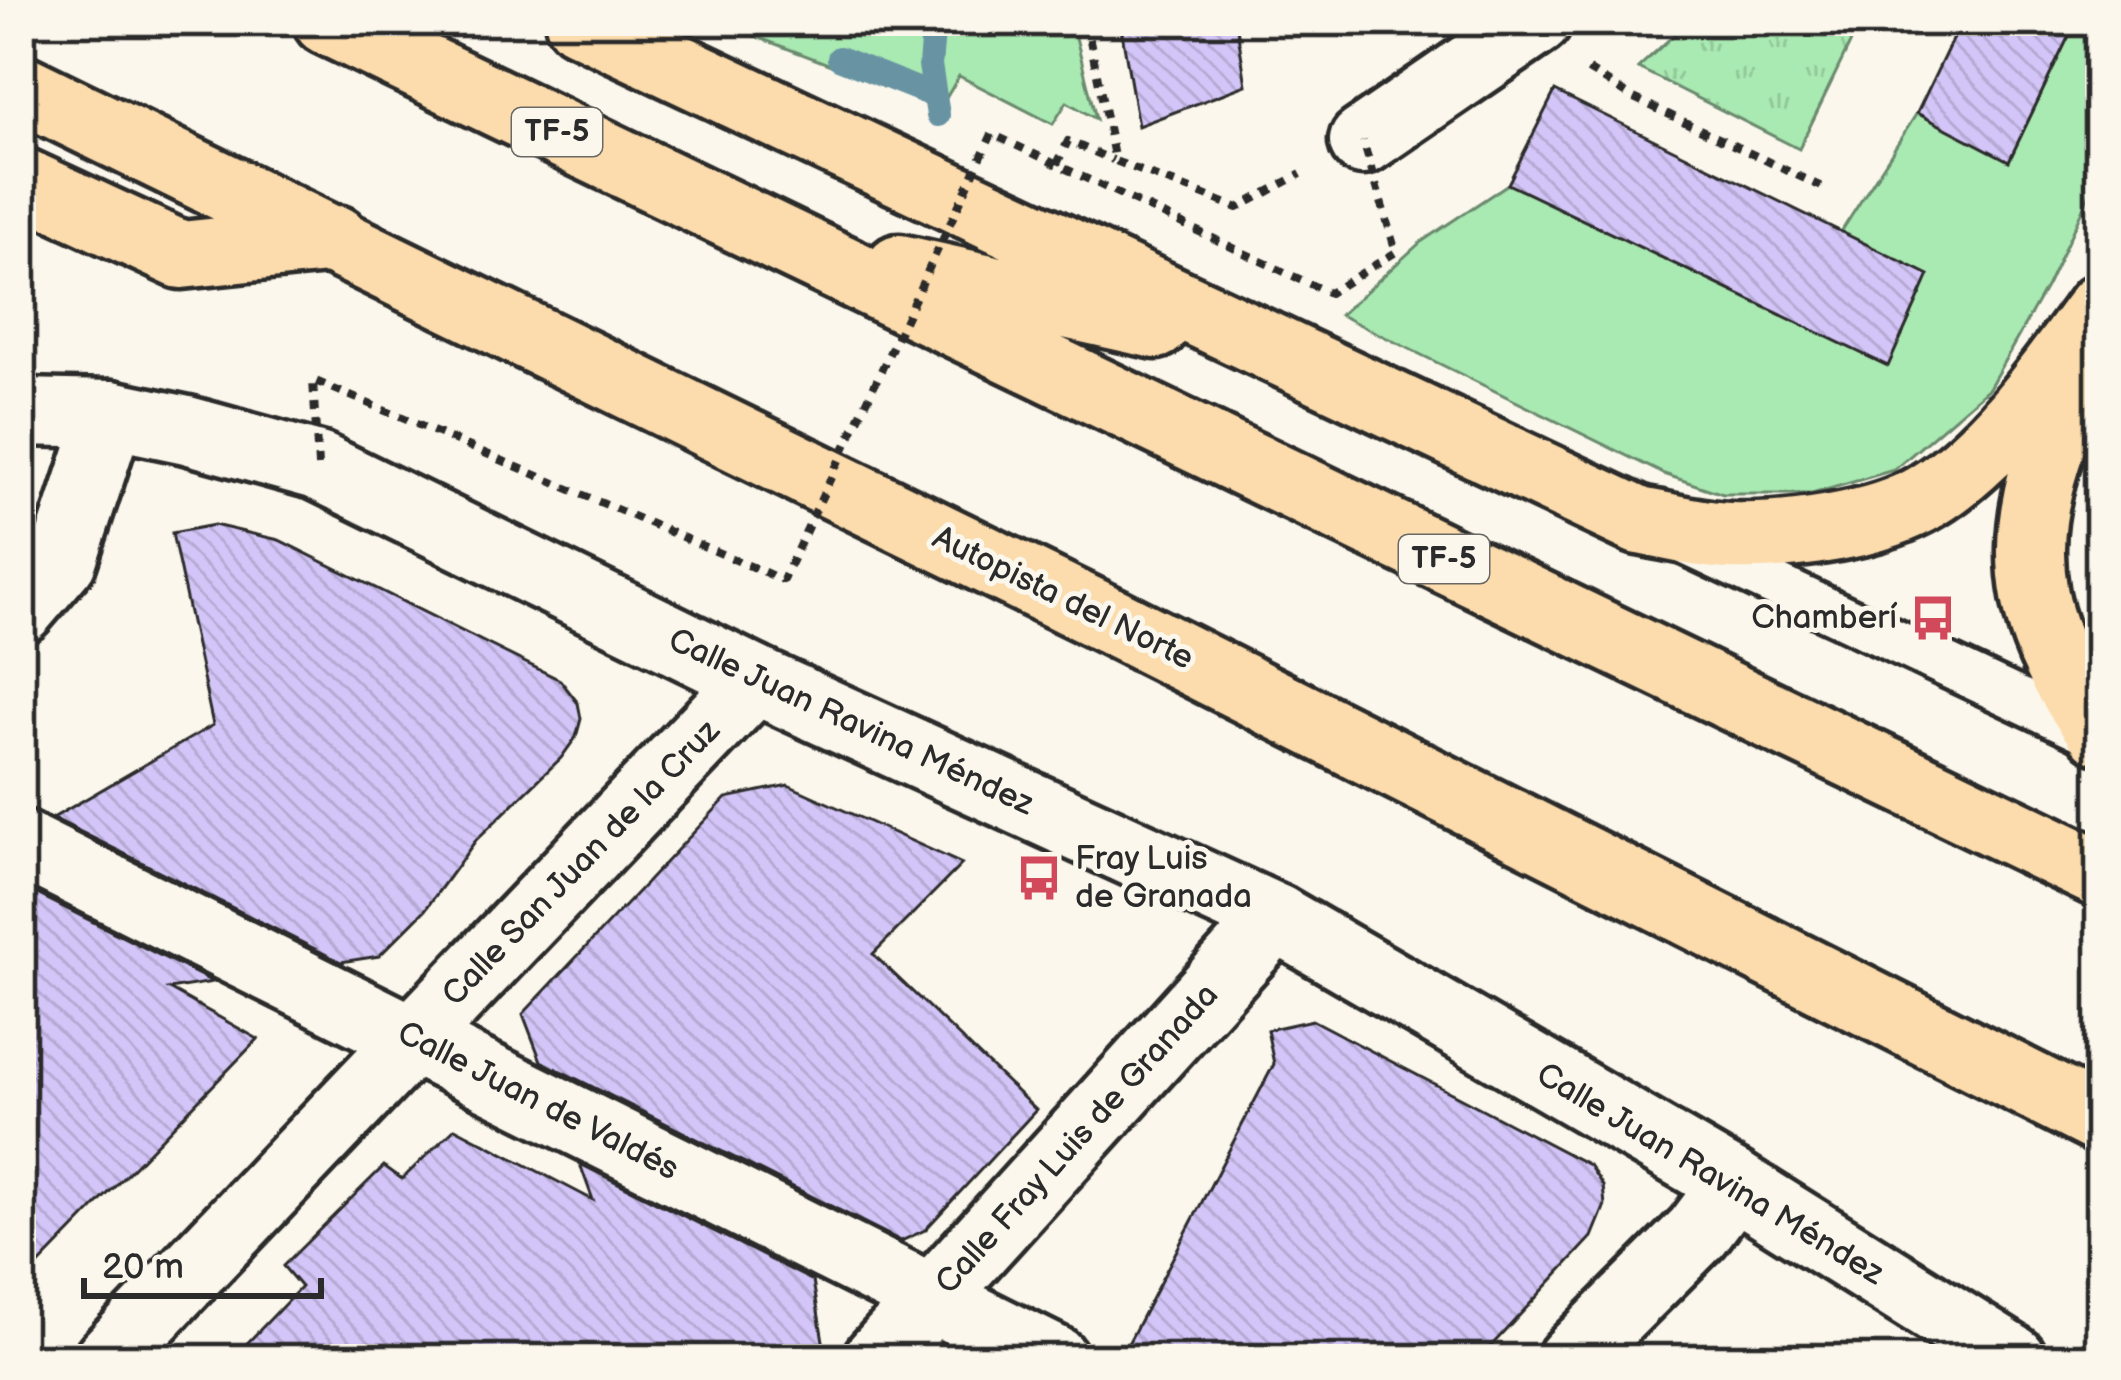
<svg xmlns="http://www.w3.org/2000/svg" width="2121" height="1380" viewBox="0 0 2121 1380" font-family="'Balsamiq Sans',sans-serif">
	<defs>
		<pattern id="park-tufts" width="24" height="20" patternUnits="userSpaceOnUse" patternTransform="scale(3)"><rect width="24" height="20" fill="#a9e9b2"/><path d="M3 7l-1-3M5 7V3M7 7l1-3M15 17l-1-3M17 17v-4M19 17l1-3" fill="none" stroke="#92c899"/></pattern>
		<pattern id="building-back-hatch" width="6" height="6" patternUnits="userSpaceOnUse" patternTransform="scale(3)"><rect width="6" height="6" fill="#d3c5f7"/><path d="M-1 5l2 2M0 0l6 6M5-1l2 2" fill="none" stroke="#b5a9d4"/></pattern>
	</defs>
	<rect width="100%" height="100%" fill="#fbf7ec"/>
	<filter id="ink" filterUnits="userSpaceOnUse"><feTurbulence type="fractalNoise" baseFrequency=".00833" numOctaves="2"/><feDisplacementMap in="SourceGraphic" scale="24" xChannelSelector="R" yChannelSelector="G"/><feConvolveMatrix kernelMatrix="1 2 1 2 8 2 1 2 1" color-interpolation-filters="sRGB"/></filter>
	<g filter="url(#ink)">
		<!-- green -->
		<path fill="#a9e9b2" stroke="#6a8a6e" stroke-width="3" d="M 715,21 L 1072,21 L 1096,119 L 1067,102 L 1053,124 L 959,76 L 941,107 Z
			M 2076,21 L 2100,21 L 2100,171 L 2090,193 L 2047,286 L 1989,388 L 1894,470 L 1812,494 L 1723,494 L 1664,474 L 1340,315 L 1421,242 L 1508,184 L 1888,366 L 1925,284 L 1841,232 L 1917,113 L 2009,161 Z"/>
		<!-- park -->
		<path fill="url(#park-tufts)" stroke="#6a8a6e" stroke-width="3" d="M 1689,21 L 1861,21 L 1799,149 L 1638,68 Z"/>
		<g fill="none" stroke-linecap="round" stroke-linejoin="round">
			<!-- stream -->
			<path stroke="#6893a2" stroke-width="24" d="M 934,21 L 930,65 L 938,115
				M 839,58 L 932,95"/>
		</g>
		<!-- building -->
		<path fill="url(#building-back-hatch)" stroke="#2b2b2b" stroke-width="3" d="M 1120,21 L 1236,21 L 1246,85 L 1138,126 Z
			M 1961,21 L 2076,21 L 2009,161 L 1917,113 Z
			M 1555,91 L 1929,275 L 1888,366 L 1508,184 Z
			M 214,525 L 279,540 L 560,680 L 578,703 L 581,719 L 576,737 L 561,758 L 476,840 L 425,910 L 379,956 L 341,962 L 53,818 L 213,725 L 172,533 Z
			M 788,785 L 962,864 L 873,954 L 1036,1110 L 925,1230 L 901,1241 L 541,1061 L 523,1014 L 726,798 Z
			M 21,886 L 213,982 L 169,989 L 258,1039 L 21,1283 Z
			M 1312,1020 L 1589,1165 L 1603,1186 L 1605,1205 L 1592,1237 L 1479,1359 L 1120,1359 L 1274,1064 L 1267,1030 Z
			M 455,1128 L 593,1200 L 580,1164 L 813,1281 L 826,1359 L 232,1359 L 301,1287 L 283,1266 L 384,1166 L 402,1179 Z"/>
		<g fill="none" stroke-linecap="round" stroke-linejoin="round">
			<!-- lane casing -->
			<g stroke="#2b2b2b" stroke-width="51">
				<path id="lane" d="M 1688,544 L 2099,737"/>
			</g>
			<!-- street casing -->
			<g stroke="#2b2b2b" stroke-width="75">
				<path id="street" d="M 1363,141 L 1538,21
					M 21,609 L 63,560 L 111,414
					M 21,844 L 1054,1359
					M 108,1359 L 755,680
					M 877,1359 L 1276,918
					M 1571,1359 L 1698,1232 L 1734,1184"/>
			</g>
			<!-- secondary casing -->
			<g stroke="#2b2b2b" stroke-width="75">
				<path id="secondary" d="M 21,412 L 111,414 L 187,430 L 318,466 L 755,680 L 1276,918 L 1734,1184 L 2013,1359"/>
			</g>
			<!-- highway casing -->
			<g stroke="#2b2b2b" stroke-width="75">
				<path id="highway" d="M 327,21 L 2100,874
					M 579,21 L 1639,521 C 1668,526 1700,535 1730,536 C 1786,538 1879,526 1927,496 C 1996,454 2053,372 2100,307
					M 21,88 L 1111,621 L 2100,1120
					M 21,181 L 181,255 L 336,239
					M 899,268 L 1156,325
					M 2088,359 C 2020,501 2000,597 2100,730"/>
			</g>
			<!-- path -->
			<path stroke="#2b2b2b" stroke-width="8" stroke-dasharray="9 9" stroke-linecap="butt" d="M 1086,21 L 1115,161 L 1238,208 L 1301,174
				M 1588,70 L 1632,97 L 1826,189
				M 1057,164 L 1068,141 L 1113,160"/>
			<!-- lane -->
			<use href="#lane" stroke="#fbf7ec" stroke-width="42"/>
			<!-- street -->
			<use href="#street" stroke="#fbf7ec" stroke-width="66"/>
			<!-- secondary -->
			<use href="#secondary" stroke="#fbf7ec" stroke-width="66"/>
			<!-- highway -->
			<use href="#highway" stroke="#fcdcac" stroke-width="66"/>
			<!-- path-bridge -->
			<path stroke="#2b2b2b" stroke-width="8" stroke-dasharray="9 9" stroke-linecap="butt" d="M 318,466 L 313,380 L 783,580 L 992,134 L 1329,293 L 1396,252 L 1363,141"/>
		</g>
	</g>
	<!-- icons -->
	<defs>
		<g id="bus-bare" transform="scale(3.6)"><path d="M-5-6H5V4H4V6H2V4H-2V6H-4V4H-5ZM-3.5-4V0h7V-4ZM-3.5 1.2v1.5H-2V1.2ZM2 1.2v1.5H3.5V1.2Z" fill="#d1495b" stroke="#fbf7ec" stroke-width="2.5" paint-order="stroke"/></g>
	</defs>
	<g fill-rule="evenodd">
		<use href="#bus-bare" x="1933" y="618"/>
		<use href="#bus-bare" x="1039" y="878"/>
	</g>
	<g text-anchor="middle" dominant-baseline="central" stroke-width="10" stroke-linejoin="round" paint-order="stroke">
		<!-- shield labels -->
		<g fill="#fbf7ec" stroke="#696865" stroke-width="3">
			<rect x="512" y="108" width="90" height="48" rx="9"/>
			<rect x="1399" y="535" width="90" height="48" rx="9"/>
		</g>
		<g font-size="30" font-weight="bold" fill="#2b2b2b">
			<text x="557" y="132">TF-5</text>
			<text x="1444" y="559">TF-5</text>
		</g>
		<!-- street labels -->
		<g font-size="33" fill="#2b2b2b" stroke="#fbf7ec">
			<text transform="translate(1063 598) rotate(26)">Autopista del Norte</text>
			<text transform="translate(851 722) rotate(25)">Calle Juan Ravina Méndez</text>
			<text transform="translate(581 863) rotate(-46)">Calle San Juan de la Cruz</text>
			<text transform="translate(538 1101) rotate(27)">Calle Juan de Valdés</text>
			<text transform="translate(1077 1139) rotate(-48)">Calle Fray Luis de Granada</text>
			<text transform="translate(1710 1174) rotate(31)">Calle Juan Ravina Méndez</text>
		</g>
		<!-- poi labels -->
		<g font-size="33" fill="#2b2b2b" stroke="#fbf7ec" text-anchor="end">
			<text x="1897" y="618">Chamberí</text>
			<text x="1075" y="859" text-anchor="start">Fray Luis<tspan x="1075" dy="38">de Granada</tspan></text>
		</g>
	</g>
	<!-- margin -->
	<rect width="2121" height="1380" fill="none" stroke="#fbf7ec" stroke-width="72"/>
	<rect x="36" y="36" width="2049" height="1308" fill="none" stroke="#2b2b2b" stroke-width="4.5" filter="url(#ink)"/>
	<!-- scale -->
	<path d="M84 1278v18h237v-18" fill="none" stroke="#2b2b2b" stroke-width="6"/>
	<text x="102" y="1278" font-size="36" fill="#2b2b2b" stroke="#fbf7ec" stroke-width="9" paint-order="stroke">20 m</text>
</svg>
